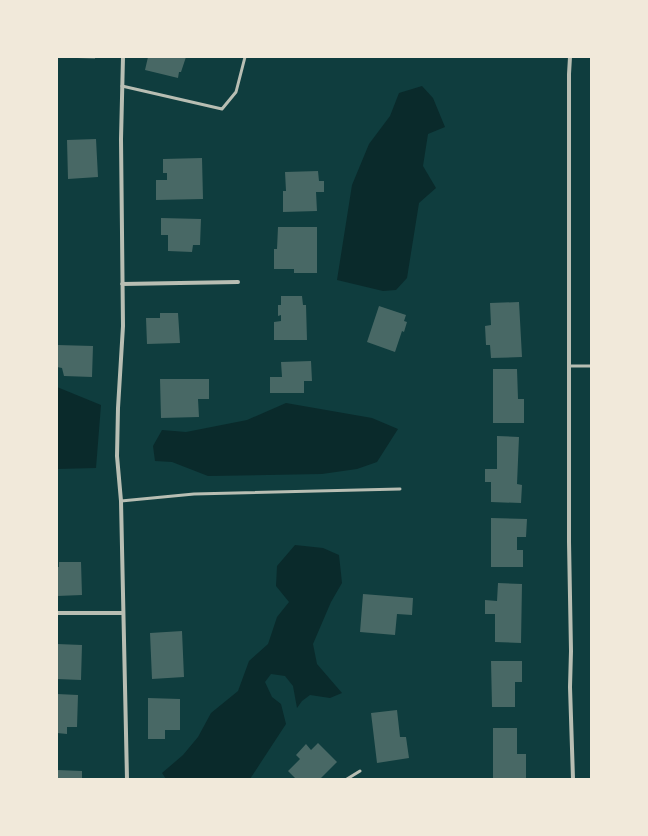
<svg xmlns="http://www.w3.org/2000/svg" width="648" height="836" viewBox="0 0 648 836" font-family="'Source Sans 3',sans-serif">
	<rect width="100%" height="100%" fill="#0f3d3e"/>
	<!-- water -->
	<path fill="#0a2a2b" d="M 422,86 L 433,98 L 445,127 L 428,134 L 423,166 L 436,188 L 419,203 L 407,278 L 396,290 L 383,291 L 337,280 L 352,185 L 369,144 L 390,116 L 399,93 Z
		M 57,387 L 101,405 L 96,468 L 57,469 Z
		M 286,403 L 372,418 L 398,429 L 377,462 L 357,469 L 322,474 L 208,476 L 172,462 L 155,461 L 153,446 L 162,430 L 186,432 L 247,420 Z
		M 295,545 L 323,548 L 339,555 L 342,583 L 331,602 L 313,644 L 317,664 L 342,693 L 330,698 L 310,695 L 302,701 L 297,708 L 293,686 L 285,676 L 271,674 L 265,682 L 272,697 L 281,704 L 286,724 L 250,779 L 166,779 L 162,773 L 183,755 L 198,737 L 211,713 L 238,691 L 249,661 L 268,644 L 277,617 L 289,602 L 276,586 L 277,566 Z"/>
	<!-- building -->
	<path fill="#486865" d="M 77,57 L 95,57 L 95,59 L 77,58 Z
		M 148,57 L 186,57 L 181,72 L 179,72 L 178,78 L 145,70 Z
		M 96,139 L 98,177 L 68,179 L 67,140 Z
		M 202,158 L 203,199 L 156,200 L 156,180 L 167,180 L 167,173 L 163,173 L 163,159 Z
		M 318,171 L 319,181 L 324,181 L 324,192 L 316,192 L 317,211 L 283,212 L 283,191 L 286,191 L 285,172 Z
		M 161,218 L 201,219 L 200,245 L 193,245 L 192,252 L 168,251 L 168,235 L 161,235 Z
		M 278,227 L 317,227 L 317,273 L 294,273 L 294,269 L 274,269 L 274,249 L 277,249 Z
		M 281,296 L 302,296 L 303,305 L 306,305 L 307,340 L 274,340 L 274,322 L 281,321 L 281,315 L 278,316 L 278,305 L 281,305 Z
		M 519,302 L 522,357 L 491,358 L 490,345 L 486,345 L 485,326 L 491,325 L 490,303 Z
		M 379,306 L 406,315 L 404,321 L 407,322 L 404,332 L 402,331 L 395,352 L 367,342 Z
		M 160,313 L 178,313 L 180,343 L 147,344 L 146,318 L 160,318 Z
		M 57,345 L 93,346 L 92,377 L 64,376 L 62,368 L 57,367 Z
		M 311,361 L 312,381 L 304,381 L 304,393 L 270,393 L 270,377 L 282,377 L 281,362 Z
		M 493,369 L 517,369 L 518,399 L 524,399 L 524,423 L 493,423 Z
		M 160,379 L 209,379 L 209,399 L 198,399 L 199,417 L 161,418 Z
		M 497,436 L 519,437 L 517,484 L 522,485 L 521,503 L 491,502 L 491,482 L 485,482 L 485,469 L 497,469 Z
		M 491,518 L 527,519 L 526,537 L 517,537 L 517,550 L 523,550 L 523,567 L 491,567 Z
		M 59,562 L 81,562 L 82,595 L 57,596 L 57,567 L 59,567 Z
		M 498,583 L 522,584 L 521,643 L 495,642 L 495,614 L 485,614 L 485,600 L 497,601 Z
		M 363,594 L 413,598 L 412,615 L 397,614 L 395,635 L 360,632 Z
		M 182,631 L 184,677 L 152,679 L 150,633 Z
		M 57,644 L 82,645 L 81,680 L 57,679 Z
		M 491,661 L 522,661 L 522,682 L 515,682 L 515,707 L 492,707 Z
		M 57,694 L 78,695 L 77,727 L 67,727 L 67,734 L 57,733 Z
		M 148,698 L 180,699 L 180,730 L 165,730 L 165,739 L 148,739 Z
		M 397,710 L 400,737 L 406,737 L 409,758 L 377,763 L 371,713 Z
		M 493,728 L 517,728 L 517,754 L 526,754 L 526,778 L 493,778 Z
		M 318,743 L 337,762 L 320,779 L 296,779 L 288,771 L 300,759 L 296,755 L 306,744 L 311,750 Z
		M 57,770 L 82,771 L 82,779 L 57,779 Z"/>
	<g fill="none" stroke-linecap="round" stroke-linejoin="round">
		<!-- service -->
		<path stroke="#b8beb3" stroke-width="3" d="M 122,86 L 222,109 L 236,92 L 245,57
			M 570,366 L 591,366
			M 121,501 L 194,494 L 400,489
			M 347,779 L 360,771"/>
		<!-- minor -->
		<path stroke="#b8beb3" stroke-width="4" d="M 123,57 L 121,139 L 123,326 L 118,408 L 117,456 L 121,501 L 127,779
			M 570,57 L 569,74 L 569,542 L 571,651 L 570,687 L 573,779
			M 122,284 L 238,282
			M 57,613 L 123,613"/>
	</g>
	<!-- border -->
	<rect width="648" height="836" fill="none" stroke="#f1e9da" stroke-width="116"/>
</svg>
